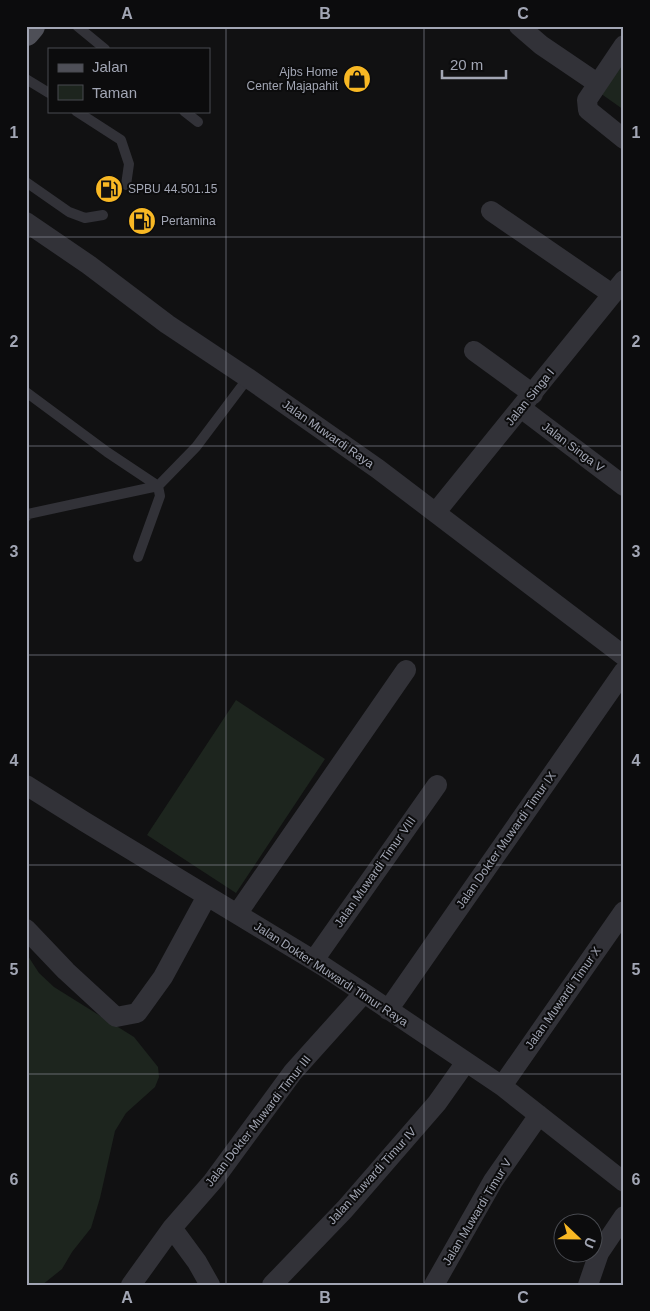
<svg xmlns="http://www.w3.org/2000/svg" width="650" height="1311" viewBox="0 0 650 1311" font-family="Arial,sans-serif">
	<rect width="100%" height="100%" fill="#111112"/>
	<!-- green -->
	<path fill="#1d251e" d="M 624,59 L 624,110 L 600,93 Z
		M 236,700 L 325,759 L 236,893 L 147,835 Z
		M 26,953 L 39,973 L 54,987 L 134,1037 L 158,1067 L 159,1077 L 155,1087 L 126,1113 L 115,1131 L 100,1198 L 91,1228 L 72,1252 L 62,1269 L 42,1285 L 26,1285 Z"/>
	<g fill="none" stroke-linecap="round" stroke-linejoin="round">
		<!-- service -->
		<path stroke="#323238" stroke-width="10" d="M 77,26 L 105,49
			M 26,79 L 49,93
			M 76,111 L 121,140 L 129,164 L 126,185
			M 184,111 L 198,122
			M 26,182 L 69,212 L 85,218 L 103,215
			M 26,392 L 107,452 L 158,486 L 160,496 L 138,557
			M 26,517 L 28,514 L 158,486 L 196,447 L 248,378"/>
		<!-- minor -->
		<path stroke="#323238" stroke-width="20" d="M 519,26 L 541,45 L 597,83
			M 624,45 L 587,100 L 588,110 L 624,139
			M 491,211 L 612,294
			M 26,222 L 89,265 L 167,324 L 248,378 L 378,469 L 624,656
			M 474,351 L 533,394
			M 521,408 L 624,486
			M 436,512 L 624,280
			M 26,785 L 85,822 L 323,966 L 364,993 L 502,1086 L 624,1182
			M 237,914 L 406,670
			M 26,929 L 66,971 L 116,1017 L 137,1013 L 163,977 L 207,896
			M 314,960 L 437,785
			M 388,1010 L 624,671
			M 502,1086 L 624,911
			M 172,1228 L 197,1262 L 210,1285
			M 131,1285 L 172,1228 L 213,1181 L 293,1072 L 364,993
			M 272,1285 L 345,1209 L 437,1103 L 466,1062
			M 434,1285 L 493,1181 L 539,1115
			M 588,1285 L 599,1253 L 624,1216"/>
		<!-- primary -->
		<path stroke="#4e4f57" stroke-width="28" d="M 26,32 L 31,26"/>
	</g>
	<!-- grid -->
	<path fill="none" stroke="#a2a6b4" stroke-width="1" stroke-opacity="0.55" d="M 226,26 L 226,1285M 424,26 L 424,1285M 26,237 L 624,237M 26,446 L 624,446M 26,655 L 624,655M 26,865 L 624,865M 26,1074 L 624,1074"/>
	<!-- icons -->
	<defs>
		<g id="shop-disc" transform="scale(1.4375)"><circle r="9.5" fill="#f8b824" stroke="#0c0c0d"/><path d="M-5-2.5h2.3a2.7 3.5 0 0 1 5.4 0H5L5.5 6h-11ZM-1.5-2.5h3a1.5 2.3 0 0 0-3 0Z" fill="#111"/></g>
		<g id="fuel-disc" transform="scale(1.4375)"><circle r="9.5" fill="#f8b824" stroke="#0c0c0d"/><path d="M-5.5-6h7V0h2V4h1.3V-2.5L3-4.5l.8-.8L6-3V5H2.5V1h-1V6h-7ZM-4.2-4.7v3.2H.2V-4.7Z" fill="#111"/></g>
	</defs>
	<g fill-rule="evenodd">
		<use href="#shop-disc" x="357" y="79"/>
		<use href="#fuel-disc" x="109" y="189"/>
		<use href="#fuel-disc" x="142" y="221"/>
	</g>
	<g text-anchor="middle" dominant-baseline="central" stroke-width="4" stroke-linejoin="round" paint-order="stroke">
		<!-- poi labels -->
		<g font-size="12" fill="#a2a6b4" stroke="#0c0c0d" text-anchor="start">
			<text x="338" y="72" text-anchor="end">Ajbs Home<tspan x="338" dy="14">Center Majapahit</tspan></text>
			<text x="128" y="189">SPBU 44.501.15</text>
			<text x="161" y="221">Pertamina</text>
		</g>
		<!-- street labels -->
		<g font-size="12" fill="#a2a6b4" stroke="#0c0c0d">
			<text transform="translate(530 397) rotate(-51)">Jalan Singa I</text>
			<text transform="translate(328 434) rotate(35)">Jalan Muwardi Raya</text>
			<text transform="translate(573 447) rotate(37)">Jalan Singa V</text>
			<text transform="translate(506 840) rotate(-55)">Jalan Dokter Muwardi Timur IX</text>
			<text transform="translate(375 872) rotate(-55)">Jalan Muwardi Timur VIII</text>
			<text transform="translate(331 974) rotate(33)">Jalan Dokter Muwardi Timur Raya</text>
			<text transform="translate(563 998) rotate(-55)">Jalan Muwardi Timur X</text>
			<text transform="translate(258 1121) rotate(-52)">Jalan Dokter Muwardi Timur III</text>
			<text transform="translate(372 1176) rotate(-48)">Jalan Muwardi Timur IV</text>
			<text transform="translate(477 1212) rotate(-59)">Jalan Muwardi Timur V</text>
		</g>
	</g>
	<!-- border -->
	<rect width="650" height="1311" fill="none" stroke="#0c0c0d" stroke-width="55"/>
	<!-- legend -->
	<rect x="48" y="48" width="162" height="65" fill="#0c0c0d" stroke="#484a50"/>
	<rect x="58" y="64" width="25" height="8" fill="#4e4f57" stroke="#484a50"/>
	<text x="92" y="72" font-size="15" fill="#a2a6b4">Jalan</text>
	<rect x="58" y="85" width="25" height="15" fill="#1d251e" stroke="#484a50"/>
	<text x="92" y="98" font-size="15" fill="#a2a6b4">Taman</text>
	<!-- north arrow -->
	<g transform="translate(578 1238) rotate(112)"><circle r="24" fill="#0c0c0d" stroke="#484a50"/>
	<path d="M0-4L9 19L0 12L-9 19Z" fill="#f8b824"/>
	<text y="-8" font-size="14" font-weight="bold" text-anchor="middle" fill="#a2a6b4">U</text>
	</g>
	<!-- scale -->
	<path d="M442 70v8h64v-8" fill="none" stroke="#a2a6b4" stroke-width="2.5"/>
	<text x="450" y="70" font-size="15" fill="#a2a6b4" stroke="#0c0c0d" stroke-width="4" paint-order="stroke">20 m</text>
	<rect x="28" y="28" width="594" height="1256" fill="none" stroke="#a2a6b4" stroke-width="2"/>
	<g font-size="16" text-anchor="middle" font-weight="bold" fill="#a2a6b4">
		<text x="127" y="19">A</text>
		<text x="325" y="19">B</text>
		<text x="523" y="19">C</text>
		<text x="14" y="138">1</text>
		<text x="636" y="138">1</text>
		<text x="14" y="347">2</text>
		<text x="636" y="347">2</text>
		<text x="14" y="557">3</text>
		<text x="636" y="557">3</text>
		<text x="14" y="766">4</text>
		<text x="636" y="766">4</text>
		<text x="14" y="975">5</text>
		<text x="636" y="975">5</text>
		<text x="14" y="1185">6</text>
		<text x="636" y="1185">6</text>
		<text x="127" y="1303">A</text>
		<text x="325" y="1303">B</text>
		<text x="523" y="1303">C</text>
	</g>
</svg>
